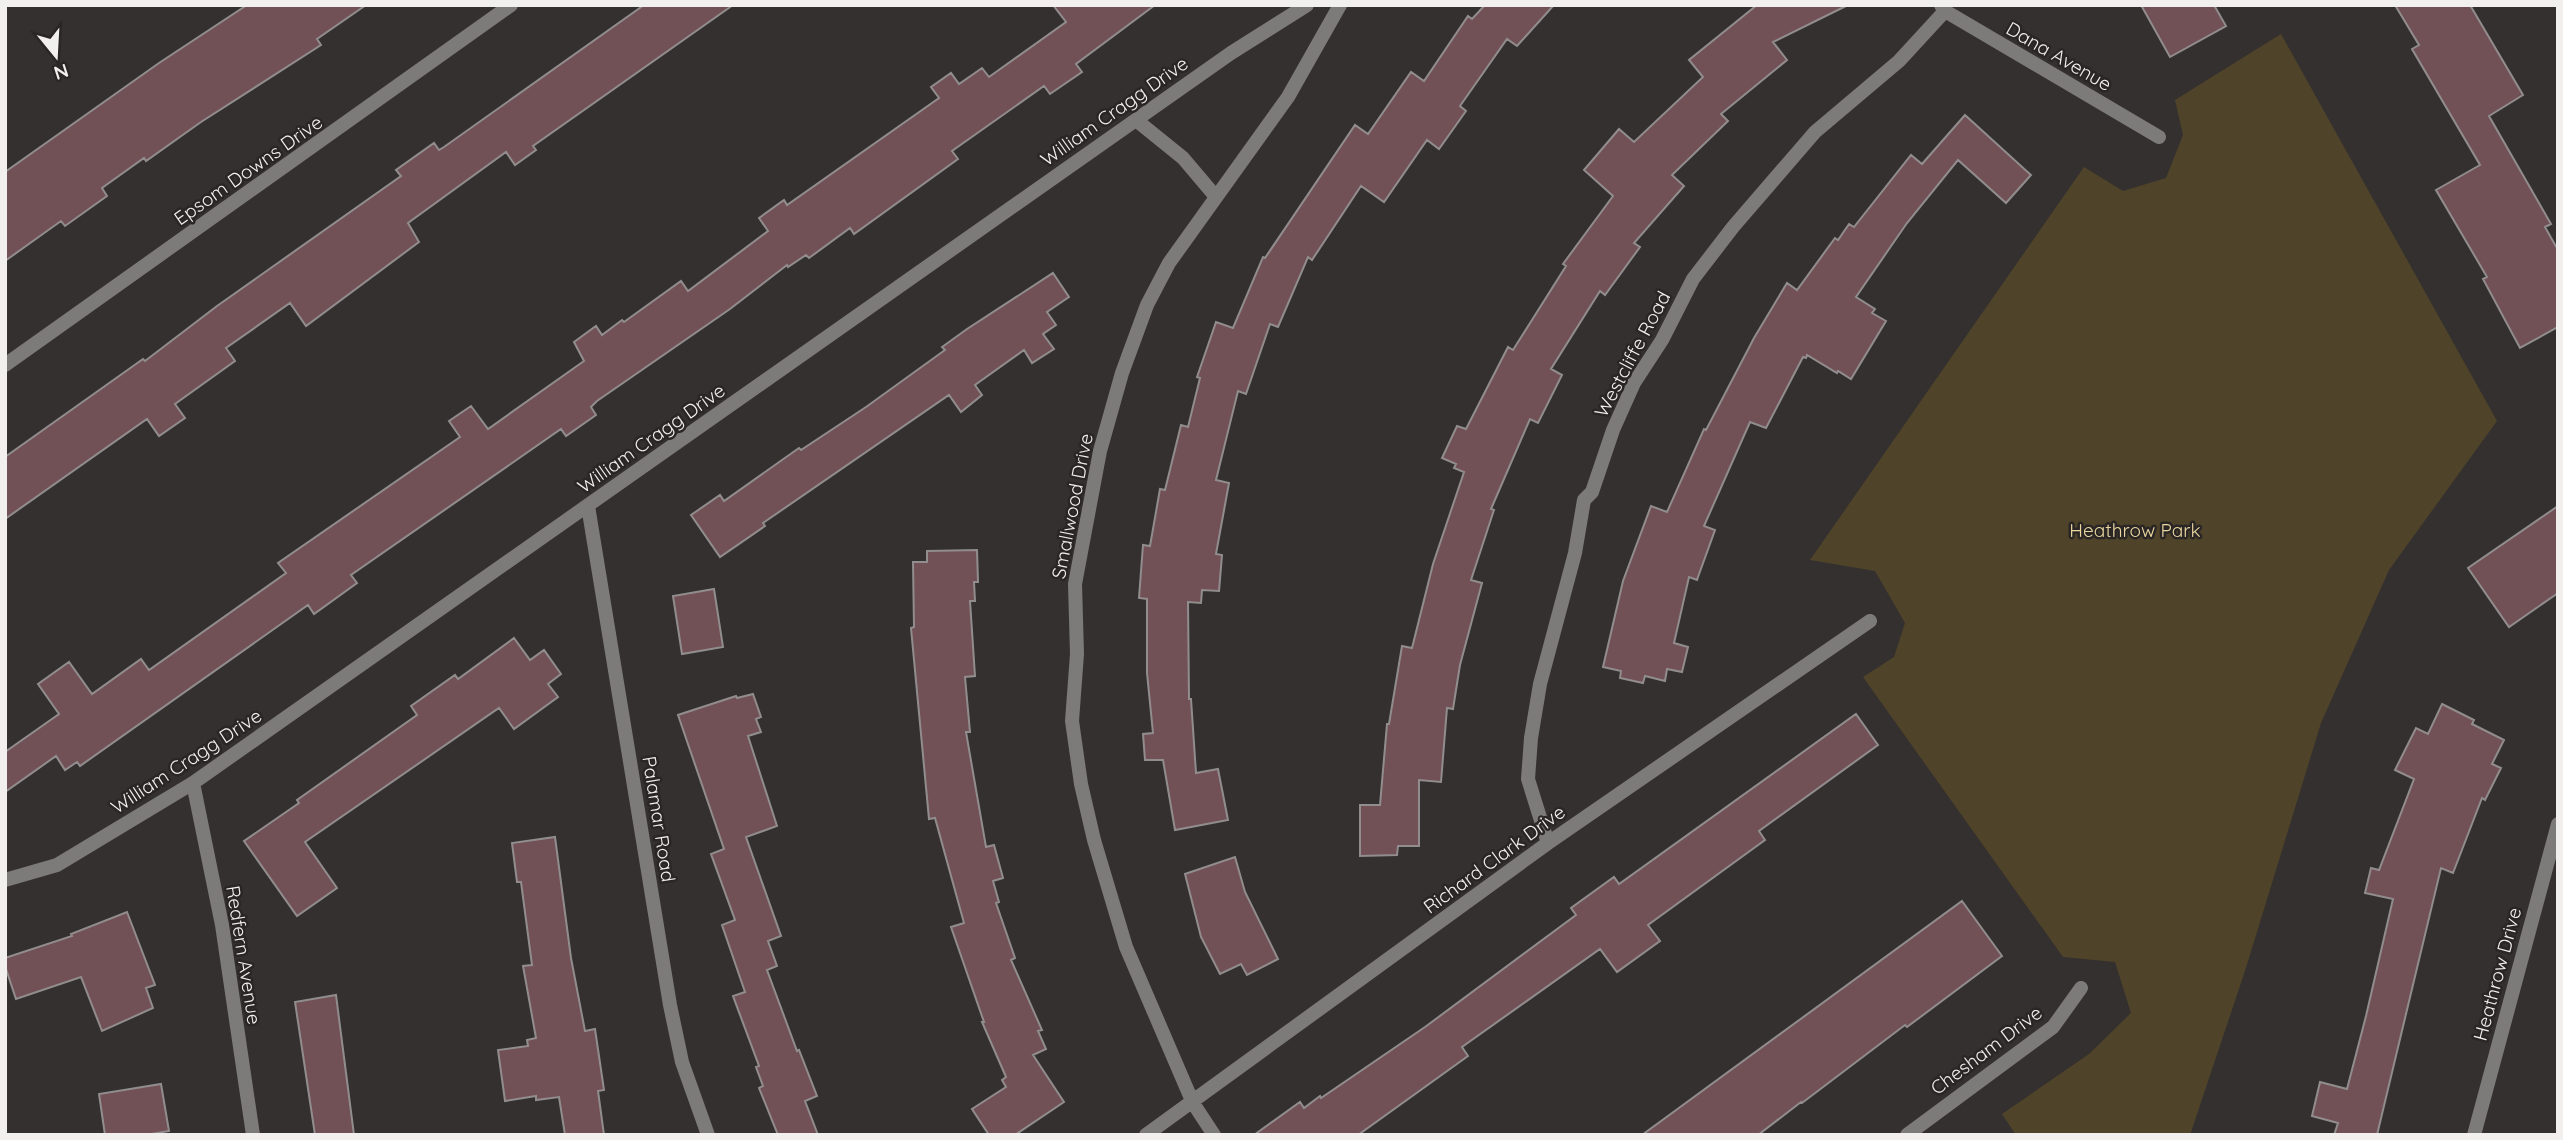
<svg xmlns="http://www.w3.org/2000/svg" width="2563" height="1140" viewBox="0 0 2563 1140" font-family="Quicksand,sans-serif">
	<rect width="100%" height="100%" fill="#34302f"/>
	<!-- green -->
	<path fill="#4f4429" d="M 2281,34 L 2497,421 L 2389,570 L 2321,723 L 2245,971 L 2190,1135 L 2016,1135 L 2002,1114 L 2089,1054 L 2131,1013 L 2115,962 L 2063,957 L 1863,677 L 1894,657 L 1905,623 L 1875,571 L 1810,560 L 2084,167 L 2123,191 L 2166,178 L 2183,135 L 2175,100 Z"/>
	<!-- building -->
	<path fill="#725156" stroke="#918d8e" stroke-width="2" d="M 247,5 L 366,5 L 317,39 L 321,45 L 201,122 L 146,161 L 144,158 L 102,188 L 107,196 L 65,226 L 61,221 L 5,261 L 5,172 L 159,63 Z
		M 644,5 L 733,5 L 533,146 L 536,150 L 515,165 L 506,152 L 408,223 L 419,242 L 306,326 L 290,303 L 226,348 L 235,361 L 175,404 L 185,418 L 159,436 L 147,419 L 5,519 L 5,457 L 143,359 L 145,361 L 217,306 L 401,176 L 396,170 L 434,143 L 439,150 L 444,147 Z
		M 1053,5 L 1155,5 L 1076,64 L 1082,72 L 1050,94 L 1044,86 L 952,151 L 958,159 L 854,234 L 850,228 L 809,258 L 806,255 L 788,267 L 787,265 L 730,309 L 597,401 L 591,407 L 596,415 L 566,436 L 561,429 L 351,575 L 357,583 L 314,614 L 308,605 L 80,766 L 77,762 L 65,770 L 56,756 L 5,792 L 5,752 L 59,714 L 38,684 L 69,662 L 92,694 L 141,659 L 149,670 L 286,573 L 278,563 L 460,437 L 449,421 L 471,406 L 488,429 L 584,361 L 574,342 L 596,326 L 602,335 L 622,320 L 624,322 L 681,281 L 688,291 L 768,231 L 759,218 L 784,200 L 787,205 L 939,98 L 931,87 L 951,73 L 959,84 L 982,68 L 989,77 L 1066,22 Z
		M 1485,5 L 1554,5 L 1517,46 L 1507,39 L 1460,106 L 1466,111 L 1439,149 L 1427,140 L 1384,202 L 1361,186 L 1312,260 L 1308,257 L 1278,327 L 1270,324 L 1246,394 L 1238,391 L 1216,480 L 1229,483 L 1216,554 L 1222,555 L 1219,591 L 1202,590 L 1201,603 L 1188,602 L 1189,699 L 1191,699 L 1196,773 L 1218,769 L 1228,820 L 1175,830 L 1163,760 L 1145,760 L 1143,734 L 1153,733 L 1147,673 L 1147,599 L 1139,598 L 1143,545 L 1150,546 L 1160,489 L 1165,490 L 1181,425 L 1188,427 L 1200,378 L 1197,377 L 1216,322 L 1233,328 L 1263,257 L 1265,258 L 1355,125 L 1368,134 L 1411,72 L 1424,81 L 1468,16 L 1472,19 Z
		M 1757,5 L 1848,5 L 1773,42 L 1787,60 L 1721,114 L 1728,121 L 1672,175 L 1684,186 L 1634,243 L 1640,247 L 1605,295 L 1600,291 L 1551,369 L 1562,375 L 1538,423 L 1530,419 L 1491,509 L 1494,510 L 1471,580 L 1482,583 L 1460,665 L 1453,709 L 1447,708 L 1441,782 L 1419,780 L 1419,846 L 1398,846 L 1397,855 L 1360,856 L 1360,805 L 1380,805 L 1387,724 L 1389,724 L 1402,646 L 1412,648 L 1433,564 L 1464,472 L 1454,468 L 1456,464 L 1442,458 L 1457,426 L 1466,429 L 1508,347 L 1513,350 L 1566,266 L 1563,264 L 1613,196 L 1584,170 L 1619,129 L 1634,142 L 1703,77 L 1689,60 Z
		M 2141,5 L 2214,5 L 2226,26 L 2170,57 Z
		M 2395,5 L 2470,5 L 2523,95 L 2489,116 L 2551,224 L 2545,227 L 2558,250 L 2558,327 L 2520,348 L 2483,279 L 2487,277 L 2436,190 L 2480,165 L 2412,49 L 2419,45 Z
		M 1965,115 L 2031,175 L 2006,203 L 1958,160 L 1907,223 L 1856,297 L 1875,309 L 1872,313 L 1886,321 L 1851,379 L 1838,371 L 1837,373 L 1807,355 L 1806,358 L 1803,357 L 1766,428 L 1750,422 L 1704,526 L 1715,530 L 1698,577 L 1697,580 L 1689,577 L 1674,643 L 1688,647 L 1682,672 L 1667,669 L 1665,681 L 1645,676 L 1643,683 L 1620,678 L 1621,671 L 1603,667 L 1623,581 L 1651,506 L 1667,512 L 1704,429 L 1706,430 L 1754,338 L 1787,283 L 1797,290 L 1835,238 L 1838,240 L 1849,224 L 1854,227 L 1911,155 L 1922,164 Z
		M 1053,273 L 1069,297 L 1047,312 L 1056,325 L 1043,334 L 1054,349 L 1032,363 L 1024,350 L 975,385 L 982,395 L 961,412 L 949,395 L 763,523 L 765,526 L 720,557 L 691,515 L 720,495 L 724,501 L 799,448 L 801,450 L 866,407 L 945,350 L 942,347 L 967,329 Z
		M 2558,506 L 2558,593 L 2509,627 L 2468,568 Z
		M 977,550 L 978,582 L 974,582 L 975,601 L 970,601 L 975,676 L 965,677 L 970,732 L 966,732 L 986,847 L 994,845 L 1003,878 L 993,881 L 999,902 L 996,903 L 1015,958 L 1011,960 L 1042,1030 L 1038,1031 L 1046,1049 L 1033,1055 L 1064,1102 L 1015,1135 L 989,1135 L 972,1109 L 1006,1087 L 1002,1080 L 1006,1077 L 982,1022 L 984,1022 L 951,927 L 964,923 L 935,818 L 929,819 L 911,628 L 914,627 L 913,562 L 927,562 L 927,551 Z
		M 714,589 L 723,647 L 682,654 L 673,596 Z
		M 514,638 L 530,660 L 544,650 L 561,674 L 548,684 L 558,697 L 514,729 L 499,708 L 305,842 L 337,888 L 297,916 L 244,841 L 299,803 L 297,800 L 417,715 L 411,706 L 455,675 L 458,679 Z
		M 753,694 L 761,717 L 756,719 L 761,732 L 748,736 L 777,826 L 746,837 L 781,936 L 768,941 L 777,966 L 767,970 L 797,1051 L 799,1050 L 817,1096 L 805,1101 L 818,1135 L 778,1135 L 759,1088 L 763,1086 L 756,1067 L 759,1066 L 733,996 L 745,992 L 722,925 L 735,920 L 711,854 L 724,849 L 678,715 L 736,696 L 737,698 Z
		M 2442,704 L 2474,720 L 2472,724 L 2504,740 L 2492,764 L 2501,768 L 2485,800 L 2482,798 L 2453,873 L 2441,868 L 2377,1135 L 2334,1135 L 2338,1123 L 2312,1116 L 2320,1082 L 2347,1089 L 2366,1016 L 2393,899 L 2365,893 L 2371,868 L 2379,870 L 2414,779 L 2395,770 L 2416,728 L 2428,734 Z
		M 1856,714 L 1878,745 L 1759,831 L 1765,840 L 1648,925 L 1660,941 L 1617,972 L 1600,949 L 1462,1047 L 1468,1056 L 1358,1135 L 1254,1135 L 1300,1102 L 1304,1108 L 1320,1096 L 1321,1098 L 1425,1027 L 1576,915 L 1571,908 L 1614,877 L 1619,884 Z
		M 555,837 L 571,958 L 585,1031 L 595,1029 L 604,1090 L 598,1091 L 604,1135 L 565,1135 L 559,1097 L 536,1100 L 536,1096 L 505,1101 L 498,1050 L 528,1046 L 527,1040 L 536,1038 L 523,966 L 532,965 L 521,882 L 517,882 L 512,843 Z
		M 1235,857 L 1245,892 L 1278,959 L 1247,975 L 1241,964 L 1220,974 L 1201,937 L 1185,874 Z
		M 1962,901 L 2002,956 L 1907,1027 L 1905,1025 L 1802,1103 L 1801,1102 L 1758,1135 L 1642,1135 Z
		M 127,912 L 155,985 L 146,988 L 153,1008 L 102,1031 L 81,977 L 16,999 L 5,966 L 5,958 L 72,936 L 71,934 Z
		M 336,995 L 354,1135 L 315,1135 L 295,1002 Z
		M 161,1084 L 169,1131 L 146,1135 L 105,1135 L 99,1094 Z"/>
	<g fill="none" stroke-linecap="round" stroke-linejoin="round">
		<!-- street -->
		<path stroke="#7c7b7a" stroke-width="14" d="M 1941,5 L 1945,11 L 2159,137
			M 1136,120 L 1183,158 L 1216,197
			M 5,365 L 511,5
			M 588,506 L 670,1005 L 682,1062 L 708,1135
			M 193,783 L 222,925 L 253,1135
			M 1548,843 L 1528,779 L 1531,738 L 1540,684 L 1575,553 L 1584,500 L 1592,492 L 1613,430 L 1634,383 L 1662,340 L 1693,279 L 1733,227 L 1815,132 L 1899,61 L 1945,11
			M 5,880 L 57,865 L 193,783 L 1231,53 L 1307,5
			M 1146,1135 L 1548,843 L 1870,621
			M 1214,1135 L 1193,1103 L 1126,947 L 1094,840 L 1081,784 L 1072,721 L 1077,654 L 1075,584 L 1100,451 L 1122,373 L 1147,305 L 1169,263 L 1288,97 L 1340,5
			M 1907,1135 L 2053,1027 L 2081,988
			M 2474,1135 L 2558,824"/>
	</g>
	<g text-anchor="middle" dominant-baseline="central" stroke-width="5" stroke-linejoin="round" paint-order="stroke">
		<!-- street labels -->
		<g font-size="19" fill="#f2f0ef" stroke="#2a2626">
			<text transform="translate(2059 56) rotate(30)">Dana Avenue</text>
			<text transform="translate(1114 111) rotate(-35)">William Cragg Drive</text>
			<text transform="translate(248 170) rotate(-35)">Epsom Downs Drive</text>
			<text transform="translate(1632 354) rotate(-62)">Westcliffe Road</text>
			<text transform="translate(651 438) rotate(-35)">William Cragg Drive</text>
			<text transform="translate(1072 506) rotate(-79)">Smallwood Drive</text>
			<text transform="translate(186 761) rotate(-33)">William Cragg Drive</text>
			<text transform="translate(659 819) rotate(81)">Palamar Road</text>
			<text transform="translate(1494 859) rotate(-36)">Richard Clark Drive</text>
			<text transform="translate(244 955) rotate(81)">Redfern Avenue</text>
			<text transform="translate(2497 974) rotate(-75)">Heathrow Drive</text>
			<text transform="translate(1986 1050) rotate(-37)">Chesham Drive</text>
		</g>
		<!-- park labels -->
		<g font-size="19" fill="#ead69f" stroke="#2a2626">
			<text x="2135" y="530">Heathrow Park</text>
		</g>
	</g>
	<!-- border -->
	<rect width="2563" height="1140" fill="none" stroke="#f2f0ef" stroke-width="14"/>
	<!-- north arrow -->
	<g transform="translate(56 56) rotate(162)" stroke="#2a2626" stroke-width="5" paint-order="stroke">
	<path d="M0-5L12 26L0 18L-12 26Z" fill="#f2f0ef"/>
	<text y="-10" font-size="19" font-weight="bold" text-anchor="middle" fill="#f2f0ef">N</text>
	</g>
</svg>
